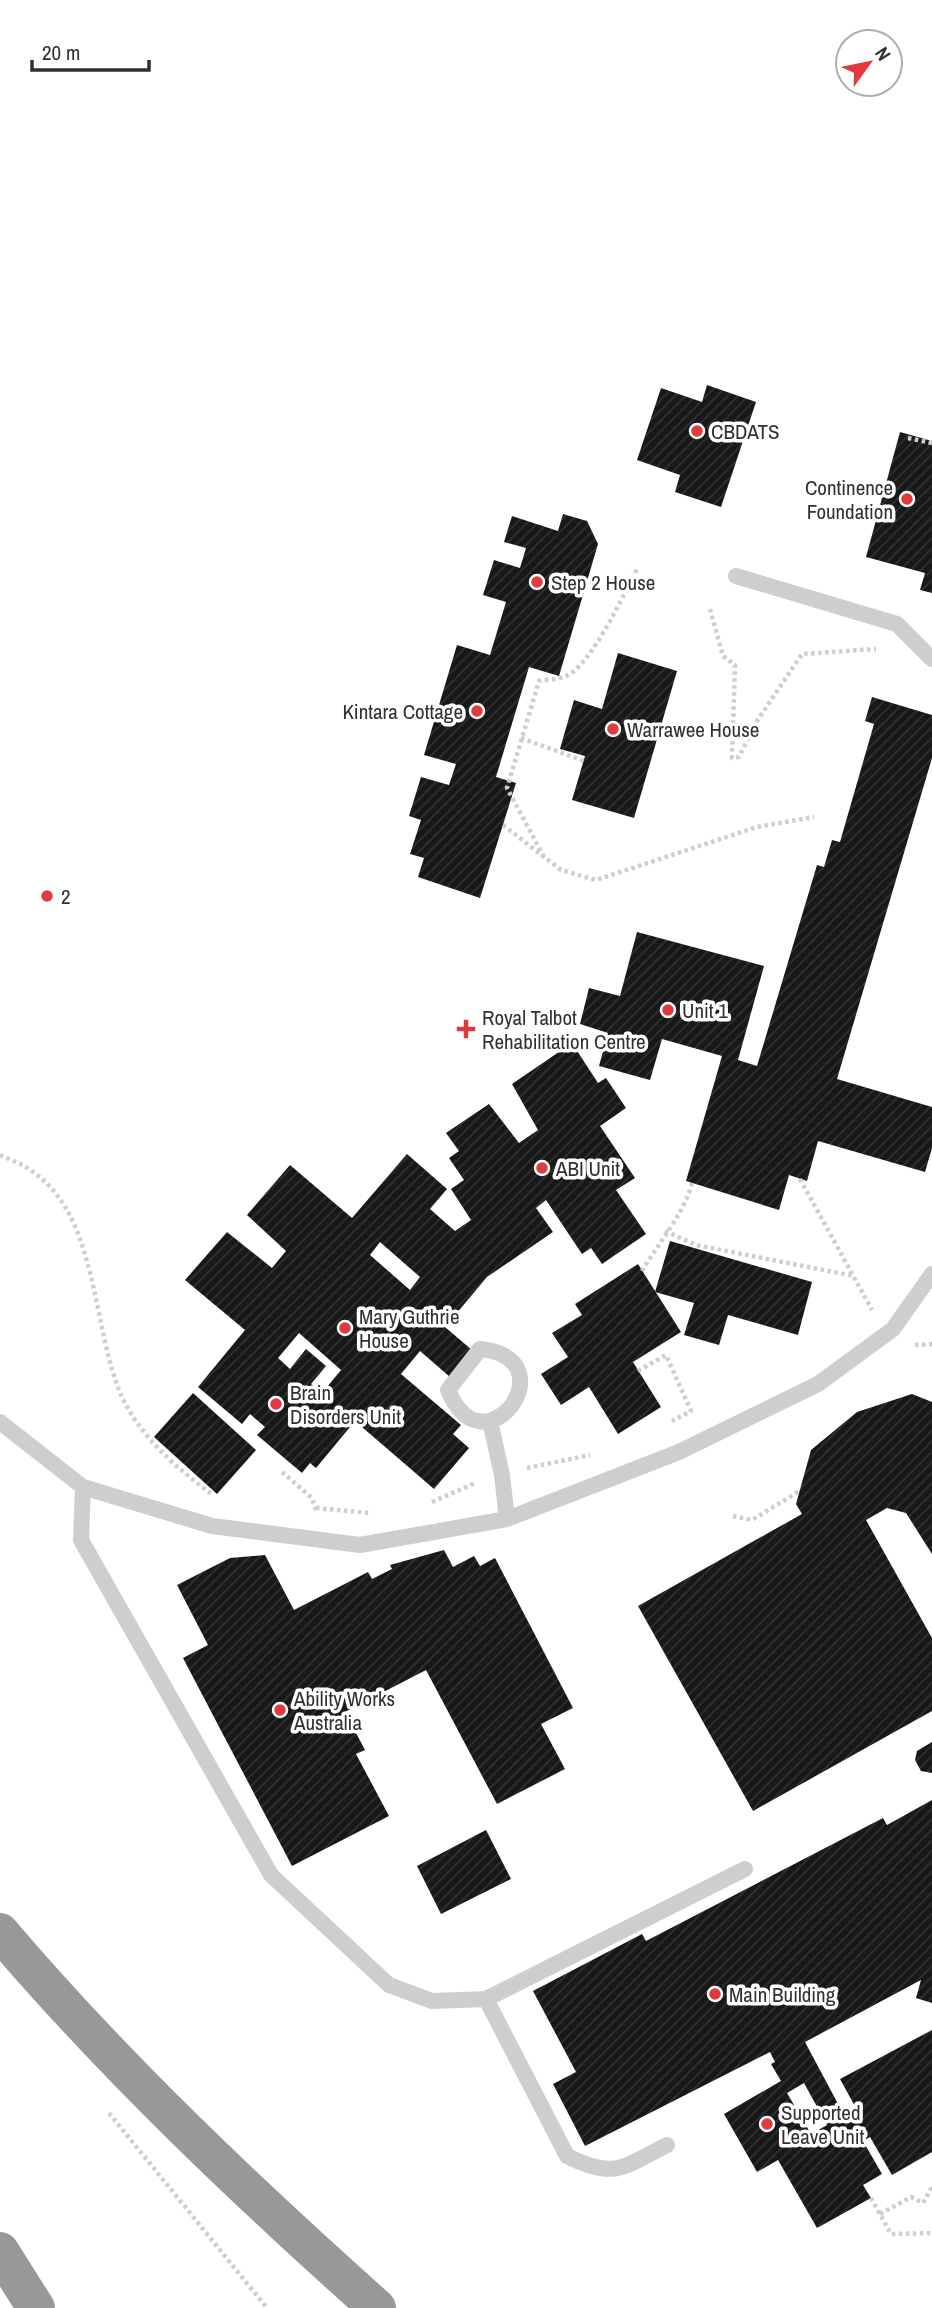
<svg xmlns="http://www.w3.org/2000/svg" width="932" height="2308" viewBox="0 0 932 2308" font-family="'Archivo Narrow',sans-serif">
	<defs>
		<pattern id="building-hatch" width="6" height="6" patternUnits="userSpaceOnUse" patternTransform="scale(1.75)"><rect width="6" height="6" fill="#181818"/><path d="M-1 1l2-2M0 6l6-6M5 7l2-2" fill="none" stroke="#313131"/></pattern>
	</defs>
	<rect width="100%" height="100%" fill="#fff"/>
	<!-- building -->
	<path fill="url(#building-hatch)" fill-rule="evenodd" d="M 707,385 L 756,402 L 721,507 L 675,492 L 680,475 L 637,460 L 661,388 L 702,402 Z
		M 900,432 L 932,441 L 932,593 L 920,590 L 925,573 L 866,557 Z
		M 563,514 L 587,521 L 598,544 L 559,676 L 529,667 L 496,777 L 516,783 L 480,898 L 418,877 L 424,858 L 410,854 L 421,820 L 409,816 L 421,777 L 449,785 L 456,764 L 424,755 L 457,645 L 490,655 L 506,602 L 483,595 L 494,560 L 520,568 L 526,548 L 504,542 L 512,516 L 558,531 Z
		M 618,653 L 677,671 L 634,818 L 572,800 L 585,756 L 560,749 L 574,700 L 602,709 Z
		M 872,697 L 932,715 L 932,758 L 837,1079 L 932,1107 L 932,1148 L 925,1172 L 818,1141 L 807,1181 L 789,1175 L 779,1210 L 686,1181 L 722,1056 L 662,1039 L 650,1080 L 599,1066 L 608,1033 L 580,1024 L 589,988 L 620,996 L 637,932 L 764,966 L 738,1060 L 757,1066 L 817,865 L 824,867 L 832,840 L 840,842 L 874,724 L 865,721 Z
		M 572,1043 L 598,1083 L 606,1078 L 626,1108 L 600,1126 L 635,1178 L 616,1190 L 646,1234 L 602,1264 L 591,1248 L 582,1254 L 546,1200 L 536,1208 L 553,1232 L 487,1277 L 445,1327 L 472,1350 L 450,1377 L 420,1351 L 401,1374 L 461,1425 L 453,1434 L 469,1448 L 434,1489 L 355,1421 L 316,1468 L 310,1463 L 302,1473 L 257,1435 L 265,1427 L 250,1414 L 242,1424 L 198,1387 L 245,1330 L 185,1280 L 227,1232 L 272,1268 L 286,1251 L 247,1215 L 290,1165 L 352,1218 L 407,1154 L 447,1189 L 430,1209 L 455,1231 L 471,1220 L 451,1189 L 464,1180 L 449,1158 L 459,1151 L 446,1133 L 489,1104 L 519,1143 L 538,1130 L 512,1084 ZM 380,1242 L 420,1277 L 410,1290 L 370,1255 ZM 299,1333 L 341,1370 L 322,1393 L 311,1384 L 326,1366 L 306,1349 L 290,1369 L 278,1358 Z
		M 670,1241 L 812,1282 L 798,1335 L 728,1315 L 719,1345 L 684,1335 L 694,1303 L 655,1292 Z
		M 638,1264 L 681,1332 L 633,1362 L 661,1407 L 618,1434 L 589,1387 L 561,1405 L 541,1374 L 568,1357 L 552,1333 L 582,1315 L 575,1304 Z
		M 193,1393 L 256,1450 L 217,1494 L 154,1437 Z
		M 912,1394 L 932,1402 L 932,1554 L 906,1513 L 887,1508 L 866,1520 L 932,1638 L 932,1711 L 753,1811 L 638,1606 L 802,1514 L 796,1504 L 811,1450 L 857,1412 Z
		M 444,1550 L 453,1567 L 474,1556 L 480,1566 L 495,1558 L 573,1708 L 541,1724 L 565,1769 L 497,1804 L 426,1670 L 345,1712 L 365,1750 L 356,1754 L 389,1816 L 292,1866 L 183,1658 L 208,1645 L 177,1585 L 230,1558 L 265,1555 L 294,1610 L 368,1572 L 372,1579 L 392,1569 L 390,1565 Z
		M 932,1742 L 932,1773 L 921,1771 L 915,1760 L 917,1751 Z
		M 932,1800 L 932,2003 L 916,1998 L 921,1980 L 805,2042 L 845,2117 L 857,2110 L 840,2079 L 932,2030 L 932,2152 L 892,2175 L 870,2137 L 863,2141 L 882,2174 L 863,2185 L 871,2198 L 817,2228 L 778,2160 L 757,2172 L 724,2114 L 781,2081 L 771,2064 L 775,2062 L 770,2052 L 585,2146 L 553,2084 L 576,2072 L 533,1991 L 642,1934 L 646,1941 L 883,1818 L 887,1825 ZM 804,2083 L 827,2125 L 811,2134 L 787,2093 Z
		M 486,1830 L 511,1879 L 441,1914 L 417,1866 Z"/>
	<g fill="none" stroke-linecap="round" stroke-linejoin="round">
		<!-- path -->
		<path stroke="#cecece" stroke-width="4.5" stroke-dasharray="3.5 3.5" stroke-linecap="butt" d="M 908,438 L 932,443
			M 710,609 L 723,656 L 735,665 L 732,758 L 739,757 L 757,721 L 802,654 L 876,649
			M 521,738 L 584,761
			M 503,825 L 561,870 L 596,880 L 757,827 L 814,817
			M 544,857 L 507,788 L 539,681 C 547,679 558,680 566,676 C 591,666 625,592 638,567
			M 0,1155 C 11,1160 23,1164 33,1172 C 99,1217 92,1331 122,1397 C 141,1437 177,1469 213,1495
			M 800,1179 L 872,1310
			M 665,1231 L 696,1245 L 854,1276
			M 642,1271 C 658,1244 685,1212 692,1183
			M 915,1345 L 932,1344
			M 638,1371 L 666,1355 L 691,1411 L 672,1421
			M 527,1468 L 590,1455
			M 282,1472 L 312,1498 L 316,1510
			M 432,1502 L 475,1483
			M 316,1508 L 370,1513
			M 733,1516 L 752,1520 L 798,1492
			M 109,2113 L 267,2308
			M 871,2198 L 891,2234 L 932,2233
			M 880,2214 L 911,2197 L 923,2203 L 932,2187"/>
		<!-- lane -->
		<path stroke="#cecece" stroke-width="16" d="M 736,576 L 897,624 L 932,659
			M 480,1349 C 571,1358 484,1477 448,1390 Z
			M 490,1421 L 502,1475 L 507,1519
			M 0,1422 L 83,1487 L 212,1526 L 360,1545 L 507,1519 L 679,1452 L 818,1384 L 893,1329 L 932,1274
			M 83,1487 L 81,1540 L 271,1875 L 389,1985 L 432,2001 L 486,1999 L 745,1869
			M 486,1999 L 567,2156 C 615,2180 623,2167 667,2145"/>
		<!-- highway -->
		<path stroke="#989898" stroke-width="38" d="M 0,1932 C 115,2067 245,2190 377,2308
			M 0,2251 L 36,2308"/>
	</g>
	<!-- markers -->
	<g fill="#e13a3e" stroke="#fff" stroke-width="2.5">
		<circle cx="697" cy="431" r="7"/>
		<circle cx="907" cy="499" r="7"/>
		<circle cx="537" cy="582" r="7"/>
		<circle cx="477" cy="711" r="7"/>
		<circle cx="613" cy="729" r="7"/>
		<circle cx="47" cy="896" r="7"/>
		<circle cx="668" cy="1010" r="7"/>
		<path d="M462.5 1018.5h7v7h7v7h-7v7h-7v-7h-7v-7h7z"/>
		<circle cx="542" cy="1168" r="7"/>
		<circle cx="345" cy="1328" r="7"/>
		<circle cx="276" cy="1404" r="7"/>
		<circle cx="280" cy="1710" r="7"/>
		<circle cx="715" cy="1994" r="7"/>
		<circle cx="767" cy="2124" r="7"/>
	</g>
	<g text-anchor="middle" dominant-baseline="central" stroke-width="7" stroke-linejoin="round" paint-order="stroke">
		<!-- poi labels -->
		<g font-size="21" fill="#313131" stroke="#fff" text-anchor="start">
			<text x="711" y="431">CBDATS</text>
			<text x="893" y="487" text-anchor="end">Continence<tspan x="893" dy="24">Foundation</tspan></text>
			<text x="551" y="582">Step 2 House</text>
			<text x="463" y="711" text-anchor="end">Kintara Cottage</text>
			<text x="627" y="729">Warrawee House</text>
			<text x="61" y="896">2</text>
			<text x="682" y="1010">Unit 1</text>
			<text x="482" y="1017">Royal Talbot<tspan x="482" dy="24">Rehabilitation Centre</tspan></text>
			<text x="556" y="1168">ABI Unit</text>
			<text x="359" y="1316">Mary Guthrie<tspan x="359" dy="24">House</tspan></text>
			<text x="290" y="1392">Brain<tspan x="290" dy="24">Disorders Unit</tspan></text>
			<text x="294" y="1698">Ability Works<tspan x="294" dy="24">Australia</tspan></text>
			<text x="729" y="1994">Main Building</text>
			<text x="781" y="2112">Supported<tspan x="781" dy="24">Leave Unit</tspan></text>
		</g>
	</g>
	<!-- north arrow -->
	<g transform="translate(869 63) rotate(57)"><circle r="33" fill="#ffffff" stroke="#adadad" stroke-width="2"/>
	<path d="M0-5L12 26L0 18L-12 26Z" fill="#e13a3e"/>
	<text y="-10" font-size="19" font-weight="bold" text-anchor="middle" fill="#313131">N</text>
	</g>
	<!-- scale -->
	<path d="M32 60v10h117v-10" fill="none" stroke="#313131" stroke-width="3.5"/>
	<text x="42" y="60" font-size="21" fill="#313131" stroke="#ffffff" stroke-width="5" paint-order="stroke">20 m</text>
</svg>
